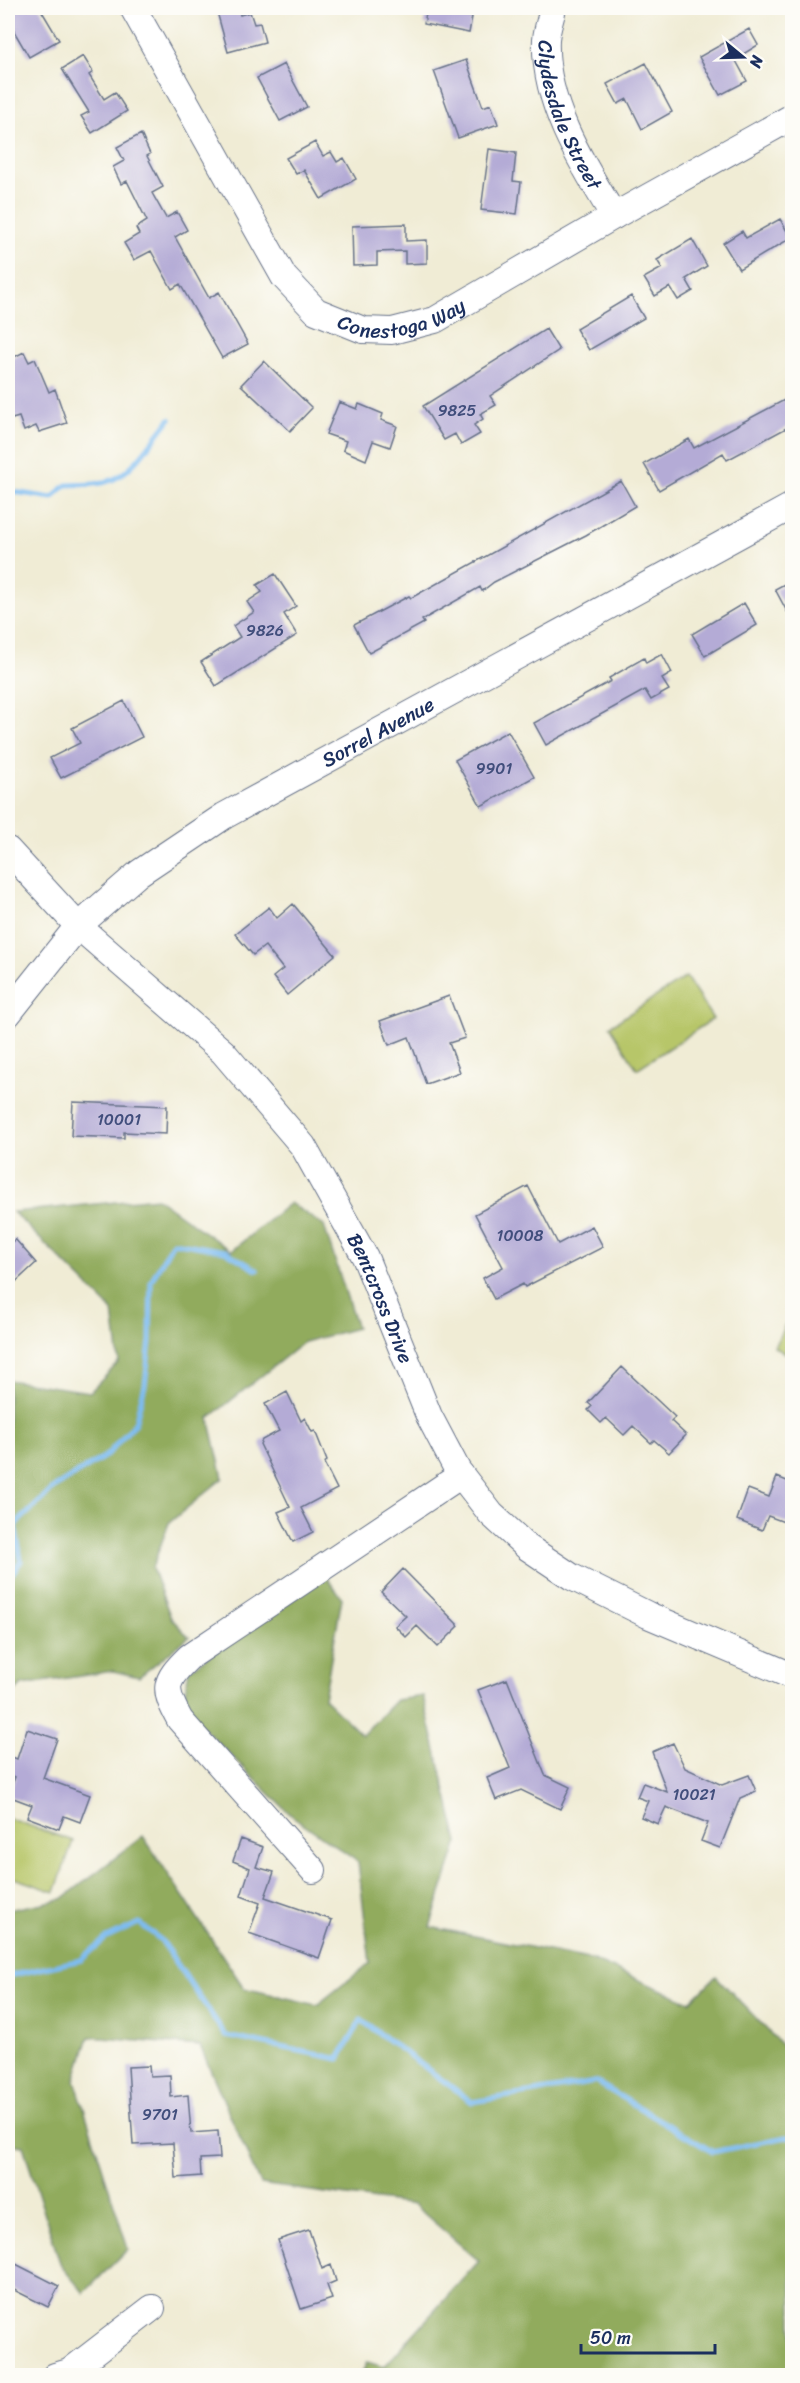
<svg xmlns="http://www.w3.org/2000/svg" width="800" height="2383" viewBox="0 0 800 2383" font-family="Sriracha,sans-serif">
	<rect width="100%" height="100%" fill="#fdfcf7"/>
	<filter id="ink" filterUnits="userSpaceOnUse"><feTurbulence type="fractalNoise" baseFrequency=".0167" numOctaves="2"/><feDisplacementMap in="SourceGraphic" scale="12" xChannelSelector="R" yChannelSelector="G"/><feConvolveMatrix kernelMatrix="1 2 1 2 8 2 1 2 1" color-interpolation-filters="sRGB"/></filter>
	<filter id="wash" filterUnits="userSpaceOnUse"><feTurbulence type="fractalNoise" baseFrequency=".008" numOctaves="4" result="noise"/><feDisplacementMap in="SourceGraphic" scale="24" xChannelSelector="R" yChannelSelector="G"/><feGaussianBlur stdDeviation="1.35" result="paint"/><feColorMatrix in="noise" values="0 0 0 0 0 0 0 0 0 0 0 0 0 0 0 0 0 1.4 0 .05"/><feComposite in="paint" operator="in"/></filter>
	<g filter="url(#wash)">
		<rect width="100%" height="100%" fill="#f0ecd5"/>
		<!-- green -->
		<path fill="#b7c669" stroke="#697a64" stroke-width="1.5" d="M 686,977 L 713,1019 L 637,1069 L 610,1026 Z
			M 792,1311 L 792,1357 L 774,1347 Z
			M 8,1818 L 73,1841 L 55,1892 L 8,1876 Z"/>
		<!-- forest -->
		<path fill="#91ab5d" stroke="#566d5e" stroke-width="1.5" d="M 157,1198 L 231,1251 L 290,1203 L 324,1226 L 357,1328 L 304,1342 L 209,1418 L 223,1478 L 169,1523 L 152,1568 L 171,1618 L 189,1637 L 139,1677 L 113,1671 L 22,1685 L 8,1699 L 8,1380 L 90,1392 L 119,1362 L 113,1311 L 13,1212 Z
			M 325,1576 L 342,1598 L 324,1698 L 362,1735 L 396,1700 L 423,1696 L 458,1842 L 430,1927 L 593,1960 L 690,2002 L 716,1976 L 792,2056 L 792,2375 L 361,2375 L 367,2362 L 384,2367 L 479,2261 L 414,2205 L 260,2184 L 200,2046 L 89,2037 L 75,2080 L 128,2249 L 84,2293 L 61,2266 L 23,2146 L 8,2144 L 8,1910 L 62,1899 L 143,1836 L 244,1988 L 317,2005 L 370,1963 L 358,1862 L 291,1815 L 182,1707 L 189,1670 Z"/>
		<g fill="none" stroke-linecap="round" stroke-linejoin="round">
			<!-- stream -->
			<path stroke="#7dbcf1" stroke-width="5" d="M 8,491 L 52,498 L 66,485 C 81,484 102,486 116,478 C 136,467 156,436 170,419
				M 8,1579 L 21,1561 L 15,1525 L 55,1487 L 107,1455 L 135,1423 L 145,1385 L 150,1341 L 151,1281 L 173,1242 L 225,1251 L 257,1270
				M 8,1976 L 81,1960 L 105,1939 L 139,1923 L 161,1940 L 226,2036 L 339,2059 L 361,2020 L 472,2102 L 596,2082 L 713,2152 L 786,2137 L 792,2138"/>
		</g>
		<g id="blocks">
			<!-- building -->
			<path fill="#b4abd6" d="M 8,8 L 40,8 L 59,40 L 29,57 L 8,21 Z
				M 216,8 L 238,8 L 240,15 L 250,12 L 254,24 L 260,23 L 265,42 L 228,52 Z
				M 427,8 L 457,8 L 456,14 L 472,17 L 469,33 L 424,24 Z
				M 749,29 L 758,45 L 735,59 L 747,81 L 720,95 L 699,57 Z
				M 83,56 L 93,72 L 89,75 L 104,99 L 115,92 L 127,111 L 92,133 L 81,116 L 89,112 L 62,69 Z
				M 466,60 L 483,107 L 491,104 L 498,124 L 458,138 L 434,71 Z
				M 646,63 L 672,112 L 642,129 L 627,99 L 618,104 L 607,84 Z
				M 284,64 L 307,107 L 280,121 L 257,78 Z
				M 141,134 L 150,154 L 147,156 L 163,187 L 152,193 L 166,218 L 177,212 L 187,230 L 175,237 L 209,298 L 219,292 L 248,344 L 222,358 L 180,284 L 172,289 L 151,251 L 134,260 L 124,243 L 139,234 L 136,228 L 147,221 L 127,181 L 121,184 L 113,167 L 124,161 L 117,147 Z
				M 315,142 L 323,156 L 331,152 L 337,162 L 344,158 L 356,179 L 321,199 L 304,170 L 296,174 L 286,158 Z
				M 489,149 L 516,153 L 513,181 L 521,182 L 517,214 L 481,210 Z
				M 780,219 L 791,238 L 739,269 L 723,243 L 742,231 L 746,238 Z
				M 406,224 L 406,241 L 427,240 L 427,263 L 405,264 L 405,251 L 377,252 L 377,265 L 353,266 L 352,226 Z
				M 692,239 L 707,266 L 686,279 L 693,291 L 678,300 L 670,287 L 655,296 L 644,278 L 662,268 L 657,260 Z
				M 631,296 L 644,318 L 589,350 L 576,329 Z
				M 546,329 L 559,350 L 490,396 L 496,405 L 480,414 L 483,419 L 474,425 L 480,434 L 461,445 L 455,434 L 444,440 L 423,406 Z
				M 24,352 L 29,362 L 35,359 L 49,392 L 55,389 L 67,423 L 39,432 L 36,426 L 24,431 L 19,417 L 12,419 L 8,409 L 8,360 Z
				M 264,361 L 312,408 L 290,431 L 241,385 Z
				M 792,396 L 792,425 L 727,460 L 723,453 L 659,490 L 644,464 L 689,439 L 694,448 Z
				M 339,402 L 357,409 L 359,404 L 383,414 L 381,420 L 397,426 L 390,447 L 373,441 L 366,460 L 343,450 L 346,441 L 326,434 Z
				M 621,481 L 635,506 L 586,535 L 494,582 L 482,591 L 480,587 L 422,620 L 424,623 L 369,653 L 354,625 L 409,596 L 411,598 Z
				M 275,574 L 296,606 L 284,614 L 297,635 L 216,686 L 201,662 L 240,637 L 233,626 L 254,612 L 247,602 L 262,592 L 257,585 Z
				M 792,580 L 792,621 L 775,589 Z
				M 744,603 L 757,625 L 705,656 L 692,634 Z
				M 662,654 L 672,673 L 662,679 L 669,690 L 651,700 L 645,690 L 546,745 L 534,723 L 611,681 L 609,678 L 644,658 L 646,663 Z
				M 124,701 L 142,737 L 61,778 L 50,758 L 80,743 L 72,728 Z
				M 508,731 L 534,777 L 481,806 L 455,760 Z
				M 293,904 L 335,955 L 287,995 L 273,977 L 283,969 L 265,946 L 253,955 L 235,934 L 269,907 L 277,918 Z
				M 449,996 L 465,1038 L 449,1043 L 460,1072 L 426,1084 L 409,1037 L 389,1045 L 380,1021 Z
				M 73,1102 L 167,1106 L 166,1134 L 124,1132 L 124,1138 L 71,1136 Z
				M 528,1186 L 558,1244 L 592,1226 L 603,1247 L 525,1287 L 523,1284 L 494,1299 L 483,1278 L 503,1267 L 475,1214 Z
				M 15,1239 L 36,1263 L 8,1289 L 8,1246 Z
				M 622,1367 L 675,1417 L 671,1421 L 686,1435 L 669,1453 L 654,1440 L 651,1443 L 633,1426 L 624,1435 L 606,1418 L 601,1423 L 588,1410 L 592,1406 L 588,1403 Z
				M 287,1392 L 301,1421 L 305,1418 L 312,1432 L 315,1431 L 327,1461 L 324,1463 L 337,1489 L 301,1508 L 313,1532 L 293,1542 L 278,1512 L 290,1507 L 260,1444 L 262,1440 L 279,1431 L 265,1404 Z
				M 777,1477 L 792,1483 L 792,1525 L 768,1516 L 762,1530 L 737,1520 L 748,1489 L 769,1497 Z
				M 403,1569 L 459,1626 L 438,1647 L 417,1626 L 406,1637 L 395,1626 L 406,1616 L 381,1592 Z
				M 507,1679 L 545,1775 L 570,1787 L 560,1809 L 521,1790 L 496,1800 L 487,1778 L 510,1768 L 478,1690 Z
				M 27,1729 L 57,1739 L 43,1778 L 90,1795 L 80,1822 L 64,1816 L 59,1829 L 27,1817 L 32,1805 L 8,1796 L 15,1777 L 8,1774 L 8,1770 L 12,1757 L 17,1759 Z
				M 673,1743 L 685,1768 L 722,1785 L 749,1775 L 756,1791 L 740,1798 L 720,1848 L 701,1841 L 708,1823 L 666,1807 L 658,1824 L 641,1817 L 648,1801 L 637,1797 L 643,1783 L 667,1792 L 652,1752 Z
				M 241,1839 L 263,1847 L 256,1867 L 274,1872 L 265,1897 L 332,1920 L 319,1958 L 249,1933 L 260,1903 L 241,1896 L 250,1868 L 233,1861 Z
				M 149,2066 L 150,2076 L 170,2075 L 171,2097 L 188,2095 L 191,2133 L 218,2131 L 220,2158 L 200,2159 L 201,2176 L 176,2178 L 173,2143 L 133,2145 L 128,2067 Z
				M 309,2230 L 322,2269 L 331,2265 L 336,2281 L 327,2285 L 332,2299 L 301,2309 L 278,2240 Z
				M 8,2260 L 59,2286 L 48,2307 L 8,2287 Z"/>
		</g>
	</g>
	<g filter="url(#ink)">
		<use href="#blocks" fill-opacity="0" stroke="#667188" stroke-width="1.5"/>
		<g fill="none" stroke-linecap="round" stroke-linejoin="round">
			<!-- minor casing -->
			<g stroke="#667188" stroke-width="28">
				<g id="minor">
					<path id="s1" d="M 133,8 L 284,277 L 316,311 L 363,330 L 392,331 L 435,320 L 614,216 L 792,117"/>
					<path id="s2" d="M 553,8 C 551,18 547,29 546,39 C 543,102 582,164 614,216"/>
					<path id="s3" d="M 8,850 L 78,926 L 223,1052 L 303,1146 L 365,1257 L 429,1416 L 458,1471 L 491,1514 L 527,1547 L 572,1577 L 648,1615 L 792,1676"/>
					<path id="s4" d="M 8,1014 L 78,926 L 139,873 L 224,816 L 792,506"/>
					<path d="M 313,1870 L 180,1720 C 163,1689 163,1682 189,1657 L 461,1475"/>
					<path d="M 55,2376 L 69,2372 L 152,2308"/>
				</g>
			</g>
			<!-- minor -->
			<use href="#minor" stroke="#fff" stroke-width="26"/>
		</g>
	</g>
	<g text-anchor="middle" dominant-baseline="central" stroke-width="5" stroke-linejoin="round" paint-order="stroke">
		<!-- number labels -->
		<g font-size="16" fill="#414e7c">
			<text x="457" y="410">9825</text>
			<text x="265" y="630">9826</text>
			<text x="494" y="768">9901</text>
			<text x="119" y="1119">10001</text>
			<text x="520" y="1235">10008</text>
			<text x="694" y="1794">10021</text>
			<text x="160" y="2114">9701</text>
		</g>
		<!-- street labels -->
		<g font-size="20" fill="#1b2f5e" stroke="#fdfcf7">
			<text stroke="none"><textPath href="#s2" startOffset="112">Clydesdale Street</textPath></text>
			<text stroke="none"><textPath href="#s1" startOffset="446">Conestoga Way</textPath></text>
			<text stroke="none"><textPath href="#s4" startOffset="471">Sorrel Avenue</textPath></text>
			<text stroke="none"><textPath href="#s3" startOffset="590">Bentcross Drive</textPath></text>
		</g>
	</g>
	<!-- margin -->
	<rect width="800" height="2383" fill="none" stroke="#fdfcf7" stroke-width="30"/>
	<!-- north arrow -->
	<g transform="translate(743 57) rotate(109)" stroke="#fdfcf7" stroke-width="4.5" paint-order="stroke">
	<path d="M0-4.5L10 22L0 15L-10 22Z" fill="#1b2f5e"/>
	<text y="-9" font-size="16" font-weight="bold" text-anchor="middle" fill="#1b2f5e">N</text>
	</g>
	<!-- scale -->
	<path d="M581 2344v9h134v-9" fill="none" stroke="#1b2f5e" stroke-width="3"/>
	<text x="590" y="2344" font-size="18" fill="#1b2f5e" stroke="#fdfcf7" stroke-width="4.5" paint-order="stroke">50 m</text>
</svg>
